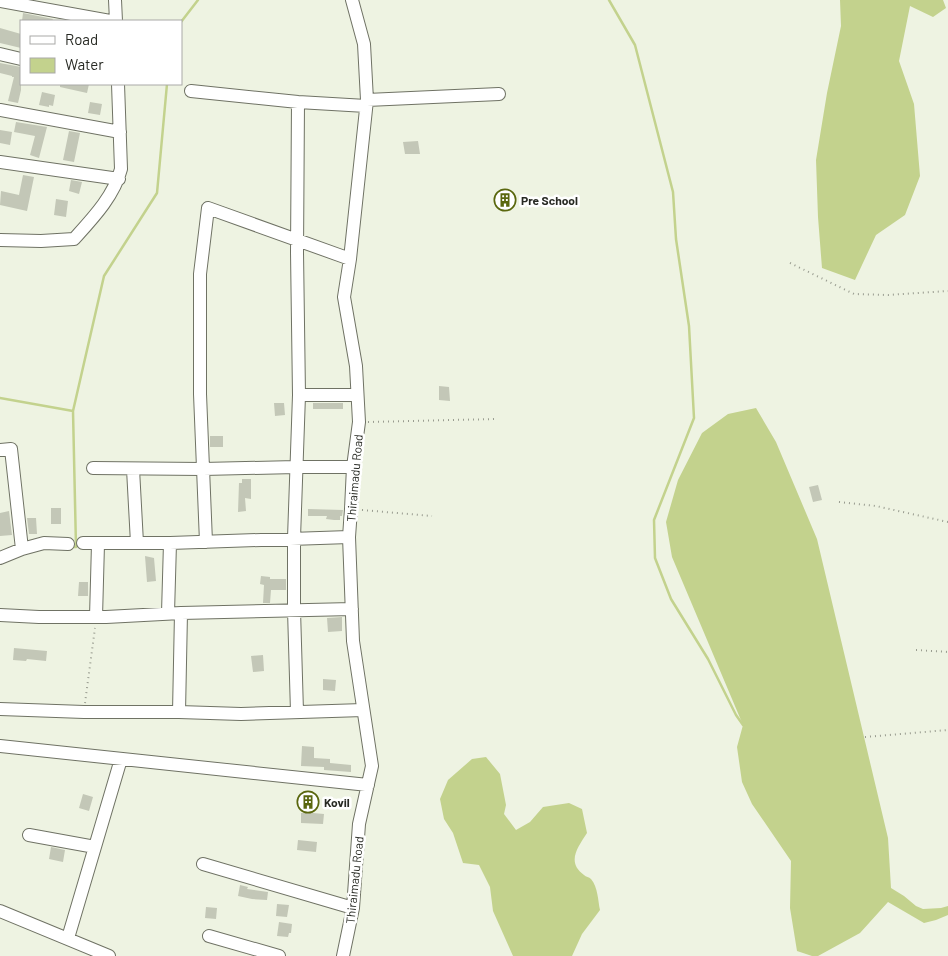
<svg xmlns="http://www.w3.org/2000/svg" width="948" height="956" viewBox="0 0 948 956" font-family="Barlow,sans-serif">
	<rect width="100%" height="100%" fill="#eef3e2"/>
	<!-- water -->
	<path fill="#c3d28d" d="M 840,0 L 943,0 L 946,8 L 933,17 L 910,6 L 899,61 L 914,104 L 920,176 L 905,215 L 876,235 L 855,280 L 822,268 L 818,217 L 816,160 L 827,93 L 841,26 Z
		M 756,408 L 776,442 L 817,539 L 888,838 L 891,888 L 904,896 L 916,906 L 923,909 L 941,908 L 948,906 L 948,915 L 936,920 L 924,923 L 888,902 L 860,933 L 818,956 L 812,956 L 797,951 L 790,908 L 791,861 L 752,804 L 742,782 L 737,747 L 743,725 L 672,557 L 666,522 L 678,480 L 702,433 L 728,414 Z
		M 486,757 L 500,774 L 506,805 L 504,814 L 516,830 L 530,822 L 543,807 L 569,803 L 582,809 L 587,833 C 578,847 566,862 584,875 C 586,877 589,877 591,879 C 598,887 598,901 600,910 L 582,934 L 572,956 L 513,956 L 493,911 L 490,887 L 479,865 L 463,863 L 453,833 L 444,819 L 440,799 L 448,780 L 472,759 Z"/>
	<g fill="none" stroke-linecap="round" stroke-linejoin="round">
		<!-- stream -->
		<path stroke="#c3d28d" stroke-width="2.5" d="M 609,0 L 635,45 L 673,192 L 676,239 L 689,326 L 694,418 L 654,520 L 655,558 L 671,599 L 708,659 L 736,715 L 743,725
			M 181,22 L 198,0
			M 0,398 L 73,411 L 104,276 L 157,193 L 167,84
			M 71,547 L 76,547 L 73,411"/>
	</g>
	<!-- building -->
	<path fill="#c3c7b7" d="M 23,13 L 53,19 L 52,21 L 22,21 Z
		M 0,28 L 21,34 L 21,48 L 0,43 Z
		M 0,63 L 21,67 L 21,90 L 18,103 L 8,101 L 14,77 L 12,77 L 12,76 L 0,73 Z
		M 60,84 L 89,84 L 87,93 L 60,87 Z
		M 42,92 L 55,95 L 53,106 L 49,105 L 49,107 L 39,105 Z
		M 90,102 L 102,104 L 100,115 L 88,113 Z
		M 16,122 L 47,127 L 39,158 L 30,155 L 35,136 L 14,132 Z
		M 0,130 L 12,132 L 10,145 L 0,143 Z
		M 69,131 L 80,133 L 74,162 L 63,160 Z
		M 418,141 L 420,154 L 405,154 L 403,142 Z
		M 23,175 L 34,177 L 27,211 L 0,205 L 1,191 L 19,195 Z
		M 71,180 L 82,182 L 79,194 L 69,191 Z
		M 513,194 L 513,205 L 498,205 L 498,196 Z
		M 56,199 L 68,201 L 66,217 L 54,215 Z
		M 439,386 L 449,387 L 450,401 L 439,400 Z
		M 274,403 L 284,403 L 285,415 L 275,416 Z
		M 313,403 L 343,403 L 343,409 L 313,409 Z
		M 210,436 L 223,436 L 223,447 L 210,447 Z
		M 242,479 L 251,479 L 251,499 L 245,498 L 246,511 L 238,512 L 239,483 L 242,483 Z
		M 818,485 L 822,500 L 813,502 L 809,487 Z
		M 51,508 L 61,508 L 61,524 L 51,524 Z
		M 308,509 L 343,510 L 342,516 L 340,516 L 340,520 L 334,520 L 326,519 L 327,516 L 308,516 Z
		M 9,511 L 12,535 L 0,536 L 0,513 Z
		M 27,518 L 36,518 L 37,534 L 29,534 Z
		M 145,556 L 154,558 L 156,581 L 147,582 Z
		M 261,576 L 270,577 L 270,579 L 286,579 L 286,590 L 271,590 L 270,603 L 263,603 L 264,585 L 260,584 Z
		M 79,582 L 88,582 L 88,596 L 78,596 Z
		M 342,617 L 342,631 L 328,632 L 327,618 Z
		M 14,648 L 47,651 L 46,661 L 27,659 L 26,661 L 13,660 Z
		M 263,655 L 264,671 L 253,672 L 251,656 Z
		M 323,679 L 336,680 L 335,691 L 323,690 Z
		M 302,746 L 314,747 L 314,758 L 330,759 L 330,763 L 351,765 L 351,772 L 324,770 L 324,767 L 301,766 Z
		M 83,794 L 93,797 L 89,811 L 79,808 Z
		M 311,798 L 313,813 L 324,814 L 323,824 L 301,823 L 301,813 L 305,813 L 304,799 Z
		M 298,840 L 317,842 L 316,852 L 297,850 Z
		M 51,847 L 65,850 L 63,862 L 49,859 Z
		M 240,885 L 248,887 L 247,889 L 268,892 L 267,900 L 252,899 L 238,896 Z
		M 277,904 L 289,905 L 287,917 L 276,916 Z
		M 206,907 L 217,908 L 216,919 L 205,918 Z
		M 279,922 L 292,924 L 291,933 L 289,933 L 288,937 L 277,936 Z"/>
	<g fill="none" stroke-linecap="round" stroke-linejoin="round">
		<!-- minor casing -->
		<g stroke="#6f7264" stroke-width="14">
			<path id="minor" d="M 115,0 L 116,21
				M 0,1 L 110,21
				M 0,54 L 21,59
				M 191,91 L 298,102 L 366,106
				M 367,100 L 499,94
				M 0,110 L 120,132
				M 0,162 L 119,179
				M 0,240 L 41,241 L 74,239 C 93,218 114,196 121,169 L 118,84
				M 299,395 L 357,395
				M 0,450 L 11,449 L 22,549
				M 93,468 L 203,469 L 296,467 L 353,467
				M 133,469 L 137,543
				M 206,542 L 200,394 L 200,274 L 208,208 L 350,259
				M 83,543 L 170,543 L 349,537
				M 0,558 L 22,549 L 44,543 L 68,544
				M 168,613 L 170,543
				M 181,613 L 179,712 L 241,714 L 363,710
				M 0,615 L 39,617 L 106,617 L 181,613 L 352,609
				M 96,617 L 98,544
				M 0,709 L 84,712 L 179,712
				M 297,712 L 294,610 L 294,538 L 299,395 L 297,252 L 298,102
				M 0,746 L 368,785
				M 29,835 L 95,847
				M 203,864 L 353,908
				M 0,911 L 109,956
				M 209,936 L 279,956
				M 68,938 L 121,759
				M 343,956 L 353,908 L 359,824 L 372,766 L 353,641 L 349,537 L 351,509 L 353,467 L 359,422 L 356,366 L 344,297 L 350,259 L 367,100 L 364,44 L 352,0"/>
		</g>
		<!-- path -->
		<path stroke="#989b8f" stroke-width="2" stroke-dasharray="1 4" stroke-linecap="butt" d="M 790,263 L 854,294 L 888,295 L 948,291
			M 368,422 L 495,419
			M 839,502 L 876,506 L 948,522
			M 362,510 L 432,516
			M 916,650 L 948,652
			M 85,703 L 95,628
			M 865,737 L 948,730"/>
		<!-- minor -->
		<use href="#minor" stroke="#fff" stroke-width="12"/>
	</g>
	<!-- icons -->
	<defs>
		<g id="building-ring" transform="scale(1.125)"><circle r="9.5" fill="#fff" stroke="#5a670e" stroke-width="1.5"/><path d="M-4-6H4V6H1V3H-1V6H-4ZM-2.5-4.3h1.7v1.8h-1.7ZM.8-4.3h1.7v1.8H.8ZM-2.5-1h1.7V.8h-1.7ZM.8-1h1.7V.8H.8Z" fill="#5a670e"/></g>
	</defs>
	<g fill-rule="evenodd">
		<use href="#building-ring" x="505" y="200"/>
		<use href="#building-ring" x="308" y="802"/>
	</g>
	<g text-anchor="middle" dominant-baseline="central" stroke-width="5" stroke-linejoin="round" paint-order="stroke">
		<!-- poi labels -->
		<g font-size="12" font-weight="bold" fill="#272923" stroke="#fff" text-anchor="start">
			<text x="521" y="200">Pre School</text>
			<text x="324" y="802">Kovil</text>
		</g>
		<!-- street labels -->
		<g font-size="12" fill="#272923" stroke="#fff">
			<text transform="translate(354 478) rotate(-85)">Thiraimadu Road</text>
			<text transform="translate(354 880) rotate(-84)">Thiraimadu Road</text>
		</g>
	</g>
	<!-- legend -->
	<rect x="20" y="20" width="162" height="65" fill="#ffffff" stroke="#a9a9a7"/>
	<rect x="30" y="36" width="25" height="8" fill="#ffffff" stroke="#a9a9a7"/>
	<text x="65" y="45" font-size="15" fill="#272923">Road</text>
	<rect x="30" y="58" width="25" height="15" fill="#c3d28d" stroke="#a9a9a7"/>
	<text x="65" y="70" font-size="15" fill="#272923">Water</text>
</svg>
